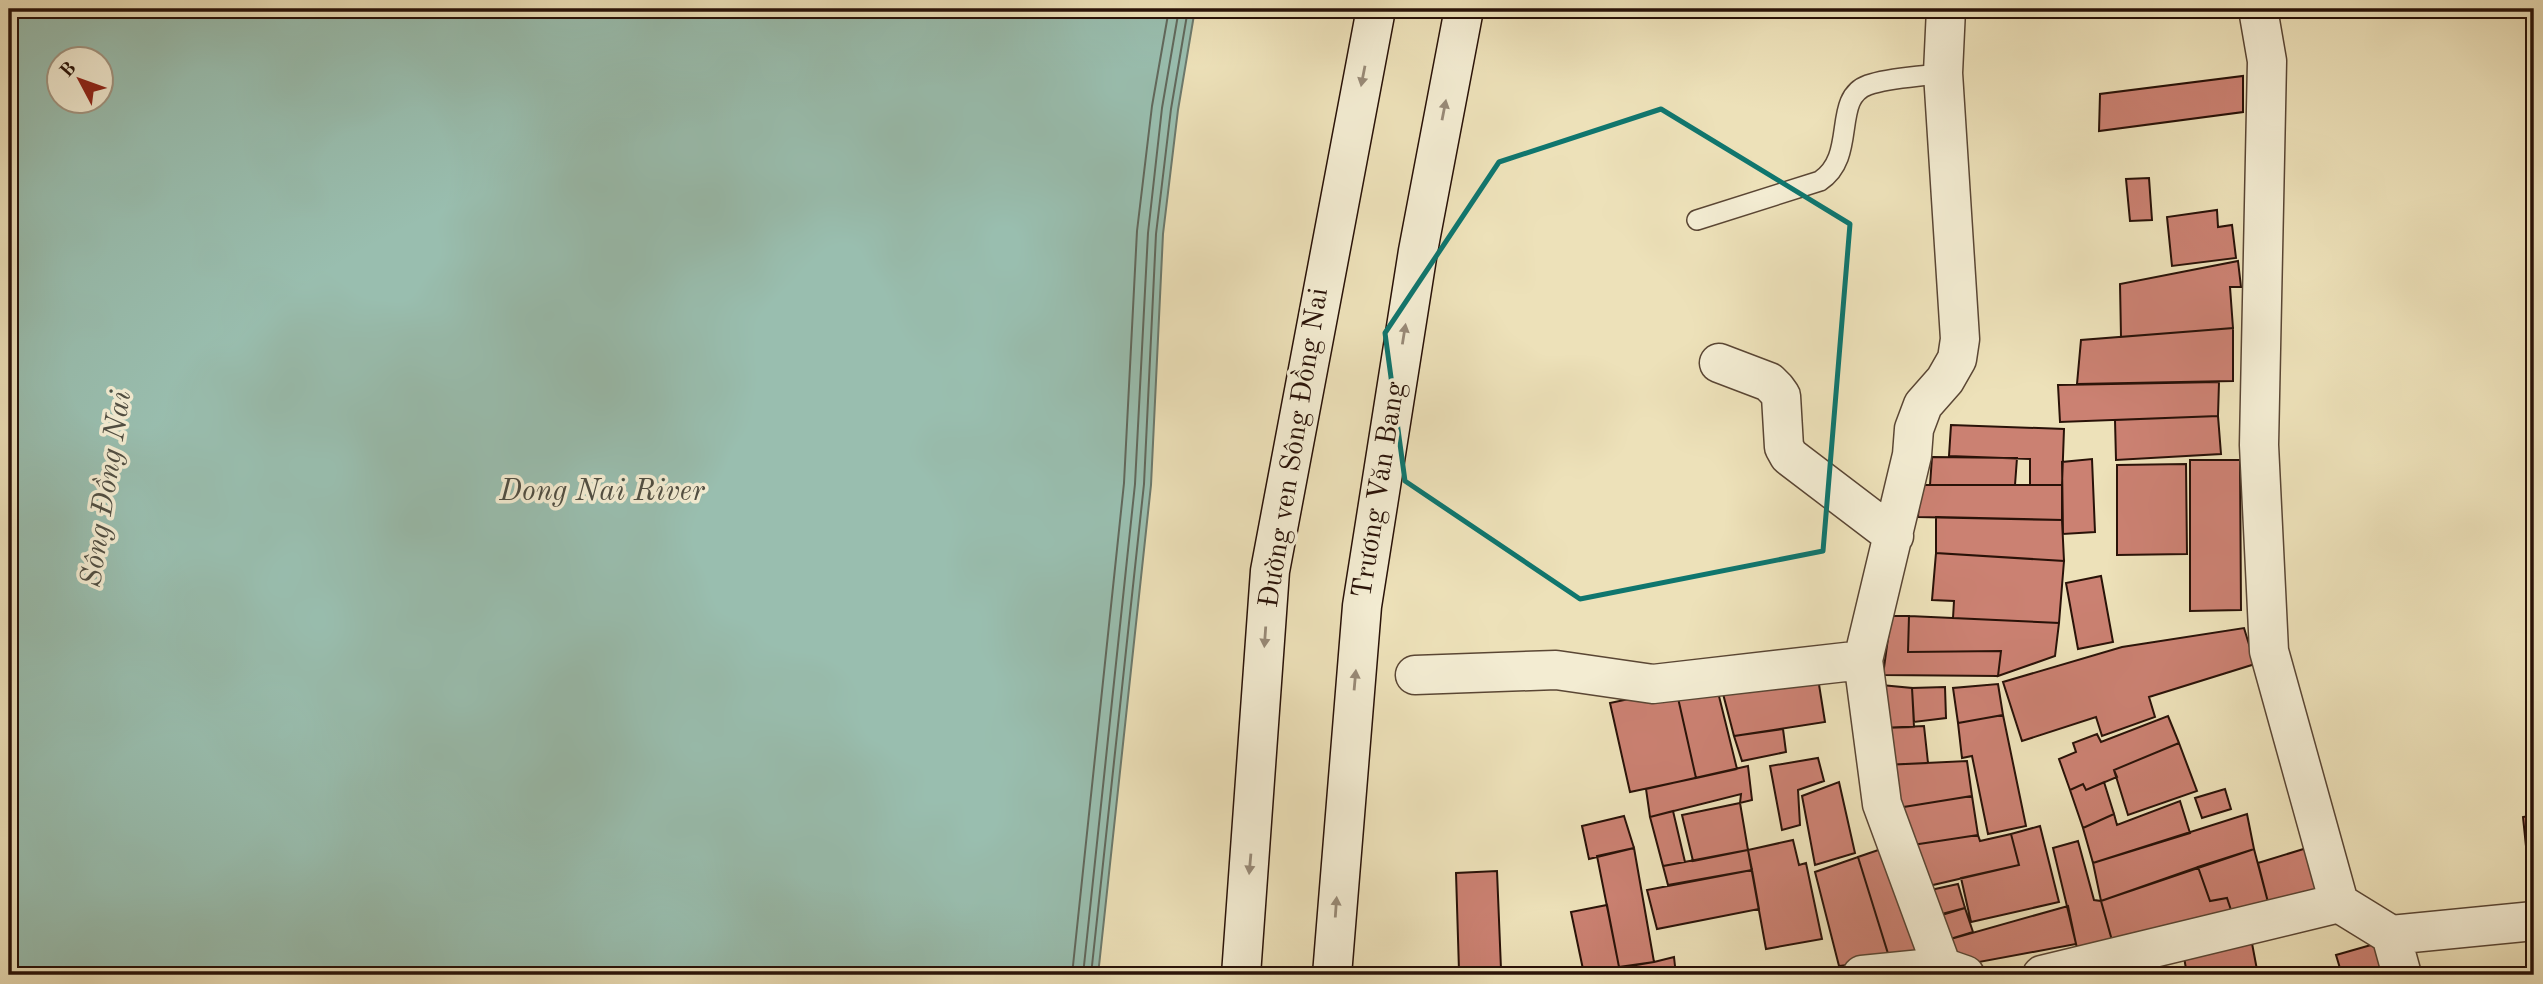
<svg xmlns="http://www.w3.org/2000/svg" width="2543" height="984" viewBox="0 0 2543 984" font-family="'Old Standard TT',serif">
	<rect width="100%" height="100%" fill="#ede1b9"/>
	<filter id="stains"><feTurbulence type="fractalNoise" baseFrequency=".00286" numOctaves="4"/><feColorMatrix values="0 0 0 0 .2 0 0 0 0 .09 0 0 0 0 .02 0 0 0 .5 -.17"/></filter>
	<radialGradient id="worn" r=".72"><stop offset=".6" stop-color="#630" stop-opacity="0"/><stop offset="1" stop-color="#630" stop-opacity=".3"/></radialGradient>
	<!-- water -->
	<path fill="#99beaf" stroke="#6c796c" stroke-width="2" fill-rule="evenodd" d="M 9,9 L 1195,9 L 1178,110 L 1163,234 L 1151,485 L 1098,975 L 9,975 ZM 60,60 L 102,60 L 102,102 L 60,102 Z"/>
	<g fill="none" stroke-linecap="round" stroke-linejoin="round">
		<!-- shore -->
		<path stroke="#61685c" stroke-width="2" d="M 1072,975 L 1124,483 L 1137,231 L 1152,106 L 1169,9
			M 1083,975 L 1135,484 L 1148,233 L 1162,108 L 1179,9
			M 1091,975 L 1144,484 L 1156,234 L 1171,109 L 1188,9"/>
	</g>
	<!-- building -->
	<path fill="#cb8172" stroke="#291208" stroke-width="2" d="M 2243,76 L 2243,112 L 2099,131 L 2100,94 Z
		M 2149,178 L 2152,220 L 2130,221 L 2126,179 Z
		M 2217,210 L 2218,227 L 2232,225 L 2236,258 L 2172,266 L 2167,217 Z
		M 2238,261 L 2241,287 L 2230,287 L 2233,328 L 2121,337 L 2120,284 Z
		M 2233,328 L 2233,381 L 2077,384 L 2081,340 Z
		M 2219,382 L 2218,416 L 2060,422 L 2058,385 Z
		M 2218,416 L 2221,454 L 2116,460 L 2115,420 Z
		M 1951,425 L 2064,429 L 2062,485 L 2030,485 L 2030,459 L 1949,456 Z
		M 1932,457 L 2017,458 L 2015,485 L 1930,485 Z
		M 2092,459 L 2095,532 L 2063,534 L 2062,462 Z
		M 2190,460 L 2240,460 L 2241,610 L 2190,611 Z
		M 2186,464 L 2187,554 L 2117,555 L 2117,465 Z
		M 1920,485 L 2062,485 L 2062,520 L 1918,517 Z
		M 1936,517 L 2062,520 L 2064,561 L 1936,553 Z
		M 1936,553 L 2064,561 L 2059,623 L 1953,618 L 1954,601 L 1932,600 Z
		M 2101,576 L 2113,642 L 2078,649 L 2066,583 Z
		M 1891,616 L 1909,616 L 1908,652 L 2001,651 L 1998,676 L 1883,675 Z
		M 1909,616 L 2059,623 L 2055,656 L 1998,676 L 2001,651 L 1908,652 Z
		M 2244,628 L 2255,664 L 2149,697 L 2155,717 L 2102,736 L 2096,717 L 2022,741 L 2003,682 L 2122,647 Z
		M 1817,672 L 1825,722 L 1734,736 L 1721,686 Z
		M 1716,684 L 1737,769 L 1696,778 L 1676,689 Z
		M 1998,684 L 2003,715 L 1958,723 L 1953,688 Z
		M 1881,685 L 1912,688 L 1914,727 L 1881,728 Z
		M 1945,687 L 1946,718 L 1914,722 L 1912,688 Z
		M 1676,689 L 1696,778 L 1630,792 L 1610,703 Z
		M 2003,715 L 2026,826 L 1988,834 L 1972,756 L 1962,758 L 1958,723 Z
		M 2168,716 L 2179,743 L 2114,770 L 2117,777 L 2086,790 L 2083,784 L 2070,790 L 2059,759 L 2076,752 L 2073,743 L 2097,734 L 2101,742 Z
		M 1924,726 L 1928,763 L 1884,765 L 1881,728 Z
		M 1783,729 L 1786,752 L 1742,761 L 1734,736 Z
		M 2179,743 L 2197,791 L 2128,815 L 2114,770 Z
		M 1818,758 L 1824,781 L 1798,790 L 1800,825 L 1782,830 L 1770,766 Z
		M 1967,761 L 1972,796 L 1891,809 L 1884,765 Z
		M 1748,766 L 1752,800 L 1740,803 L 1741,794 L 1650,817 L 1646,789 Z
		M 1839,782 L 1855,853 L 1815,865 L 1802,796 Z
		M 2104,782 L 2114,814 L 2083,828 L 2070,790 L 2083,784 L 2086,790 Z
		M 2225,789 L 2231,809 L 2202,818 L 2195,798 Z
		M 1972,796 L 1978,835 L 1906,846 L 1891,809 Z
		M 2180,801 L 2190,833 L 2093,863 L 2083,828 L 2114,814 L 2117,825 Z
		M 1740,803 L 1748,850 L 1693,861 L 1682,815 Z
		M 1673,811 L 1685,862 L 1663,866 L 1650,817 Z
		M 2247,814 L 2254,849 L 2101,901 L 2093,863 Z
		M 2534,815 L 2534,894 L 2531,895 L 2523,817 Z
		M 1624,816 L 1634,848 L 1589,859 L 1582,826 Z
		M 2040,826 L 2059,902 L 1971,922 L 1961,878 L 2019,865 L 2011,834 Z
		M 2011,834 L 2019,865 L 1920,888 L 1906,846 L 1978,835 L 1980,841 Z
		M 1793,840 L 1799,865 L 1806,863 L 1822,939 L 1766,949 L 1748,850 Z
		M 2078,841 L 2094,900 L 2101,901 L 2113,944 L 2078,952 L 2053,848 Z
		M 1887,847 L 1923,952 L 1890,960 L 1858,857 Z
		M 2310,847 L 2323,890 L 2269,906 L 2258,863 Z
		M 1634,848 L 1654,962 L 1619,967 L 1597,856 Z
		M 2254,849 L 2269,906 L 2233,916 L 2227,898 L 2210,901 L 2198,867 Z
		M 1748,850 L 1752,870 L 1668,885 L 1663,866 Z
		M 1858,857 L 1890,960 L 1839,966 L 1815,872 Z
		M 2198,867 L 2210,901 L 2227,898 L 2233,916 L 2113,944 L 2101,901 Z
		M 1752,870 L 1759,909 L 1657,929 L 1647,890 Z
		M 1497,871 L 1501,969 L 1459,971 L 1456,873 Z
		M 1958,884 L 1965,908 L 1935,917 L 1926,891 Z
		M 1607,905 L 1619,967 L 1584,974 L 1571,912 Z
		M 2068,906 L 2076,944 L 1963,965 L 1947,940 Z
		M 1965,908 L 1973,932 L 1947,940 L 1938,915 Z
		M 2251,938 L 2258,975 L 2187,975 L 2184,957 Z
		M 2378,943 L 2388,975 L 2342,975 L 2336,955 Z
		M 1674,957 L 1676,975 L 1577,975 L 1654,962 Z
		M 2154,967 L 2156,975 L 2122,975 Z"/>
	<g fill="none" stroke-linecap="round" stroke-linejoin="round">
		<!-- service casing -->
		<g stroke="#5a4634" stroke-width="22">
			<path id="service" d="M 1697,220 L 1820,181 C 1858,156 1831,98 1868,85 C 1891,77 1920,77 1943,73"/>
		</g>
		<!-- minor casing -->
		<g stroke="#5a4634" stroke-width="41">
			<path id="minor" d="M 2258,9 L 2267,61 L 2259,445 L 2269,651 L 2339,903 L 2391,935 L 2534,921
				M 1719,363 L 1769,382 L 1776,389 L 1781,396 L 1784,447 L 1789,456 L 1894,536
				M 1415,675 L 1556,670 L 1653,684 L 1863,660
				M 2391,935 L 2402,975
				M 1942,967 L 1882,804 L 1863,660 L 1912,455 L 1914,429 L 1923,405 L 1945,380 L 1957,359 L 1960,339 L 1943,73 L 1946,9
				M 1862,975 L 1942,967 L 1965,975
				M 2042,975 L 2339,903"/>
		</g>
		<!-- secondary casing -->
		<g stroke="#291208" stroke-width="41">
			<path id="secondary" d="M 1241,975 L 1270,571 L 1376,9
				M 1332,975 L 1362,606 L 1418,251 L 1464,9"/>
		</g>
		<!-- service -->
		<use href="#service" stroke="#f3ecd2" stroke-width="19"/>
		<!-- minor -->
		<use href="#minor" stroke="#f3ecd2" stroke-width="38"/>
		<!-- secondary -->
		<use href="#secondary" stroke="#f3ecd2" stroke-width="38"/>
	</g>
	<!-- one-way arrows -->
	<defs><path id="oneway-solid" d="M-6-.8H1V-3.2L6.5 0L1 3.2V.8H-6Z" transform="scale(1.75)"/></defs>
	<g fill="#988a77">
		<use href="#oneway-solid" transform="translate(1363 76) rotate(101)"/>
		<use href="#oneway-solid" transform="translate(1444 110) rotate(-79)"/>
		<use href="#oneway-solid" transform="translate(1404 334) rotate(-81)"/>
		<use href="#oneway-solid" transform="translate(1265 637) rotate(94)"/>
		<use href="#oneway-solid" transform="translate(1355 680) rotate(-85)"/>
		<use href="#oneway-solid" transform="translate(1250 864) rotate(95)"/>
		<use href="#oneway-solid" transform="translate(1336 907) rotate(-86)"/>
	</g>
	<!-- marked area -->
	<path fill="none" stroke="#0f766e" stroke-width="5" stroke-linejoin="round" d="M 1661,109 L 1850,224 L 1823,551 L 1580,599 L 1405,481 L 1385,333 L 1499,162 Z"/>
	<g text-anchor="middle" dominant-baseline="central" stroke-width="7" stroke-linejoin="round" paint-order="stroke">
		<!-- street labels -->
		<g font-size="28" fill="#291208" stroke="#f3ecd2">
			<text transform="translate(1295 448) rotate(-81)">Đường ven Sông Đồng Nai</text>
			<text transform="translate(1380 490) rotate(-81)">Trương Văn Bang</text>
		</g>
		<!-- water labels -->
		<g font-size="30" font-style="italic" fill="#504e42" stroke="#f3ecd2">
			<text transform="translate(107 489) rotate(-81)">Sông Đồng Nai</text>
			<text x="602" y="492">Dong Nai River</text>
		</g>
	</g>
	<!-- margin -->
	<rect width="2543" height="984" fill="none" stroke="#ede1b9" stroke-width="35"/>
	<rect x="10" y="10" width="2522" height="963" fill="none" stroke="#291208" stroke-width="3.5"/>
	<rect x="18" y="18" width="2508" height="949" fill="none" stroke="#291208" stroke-width="2"/>
	<!-- north arrow -->
	<g transform="translate(80 80) rotate(311)"><circle r="33" fill="#f3ecd2" stroke="#a29581" stroke-width="2"/>
	<path d="M0-5L12 26L0 18L-12 26Z" fill="#8f2418"/>
	<text y="-10" font-size="19" font-weight="bold" text-anchor="middle" fill="#291208">B</text>
	</g>
	<rect width="100%" height="100%" filter="url(#stains)"/>
	<rect width="100%" height="100%" fill="url(#worn)"/>
</svg>
